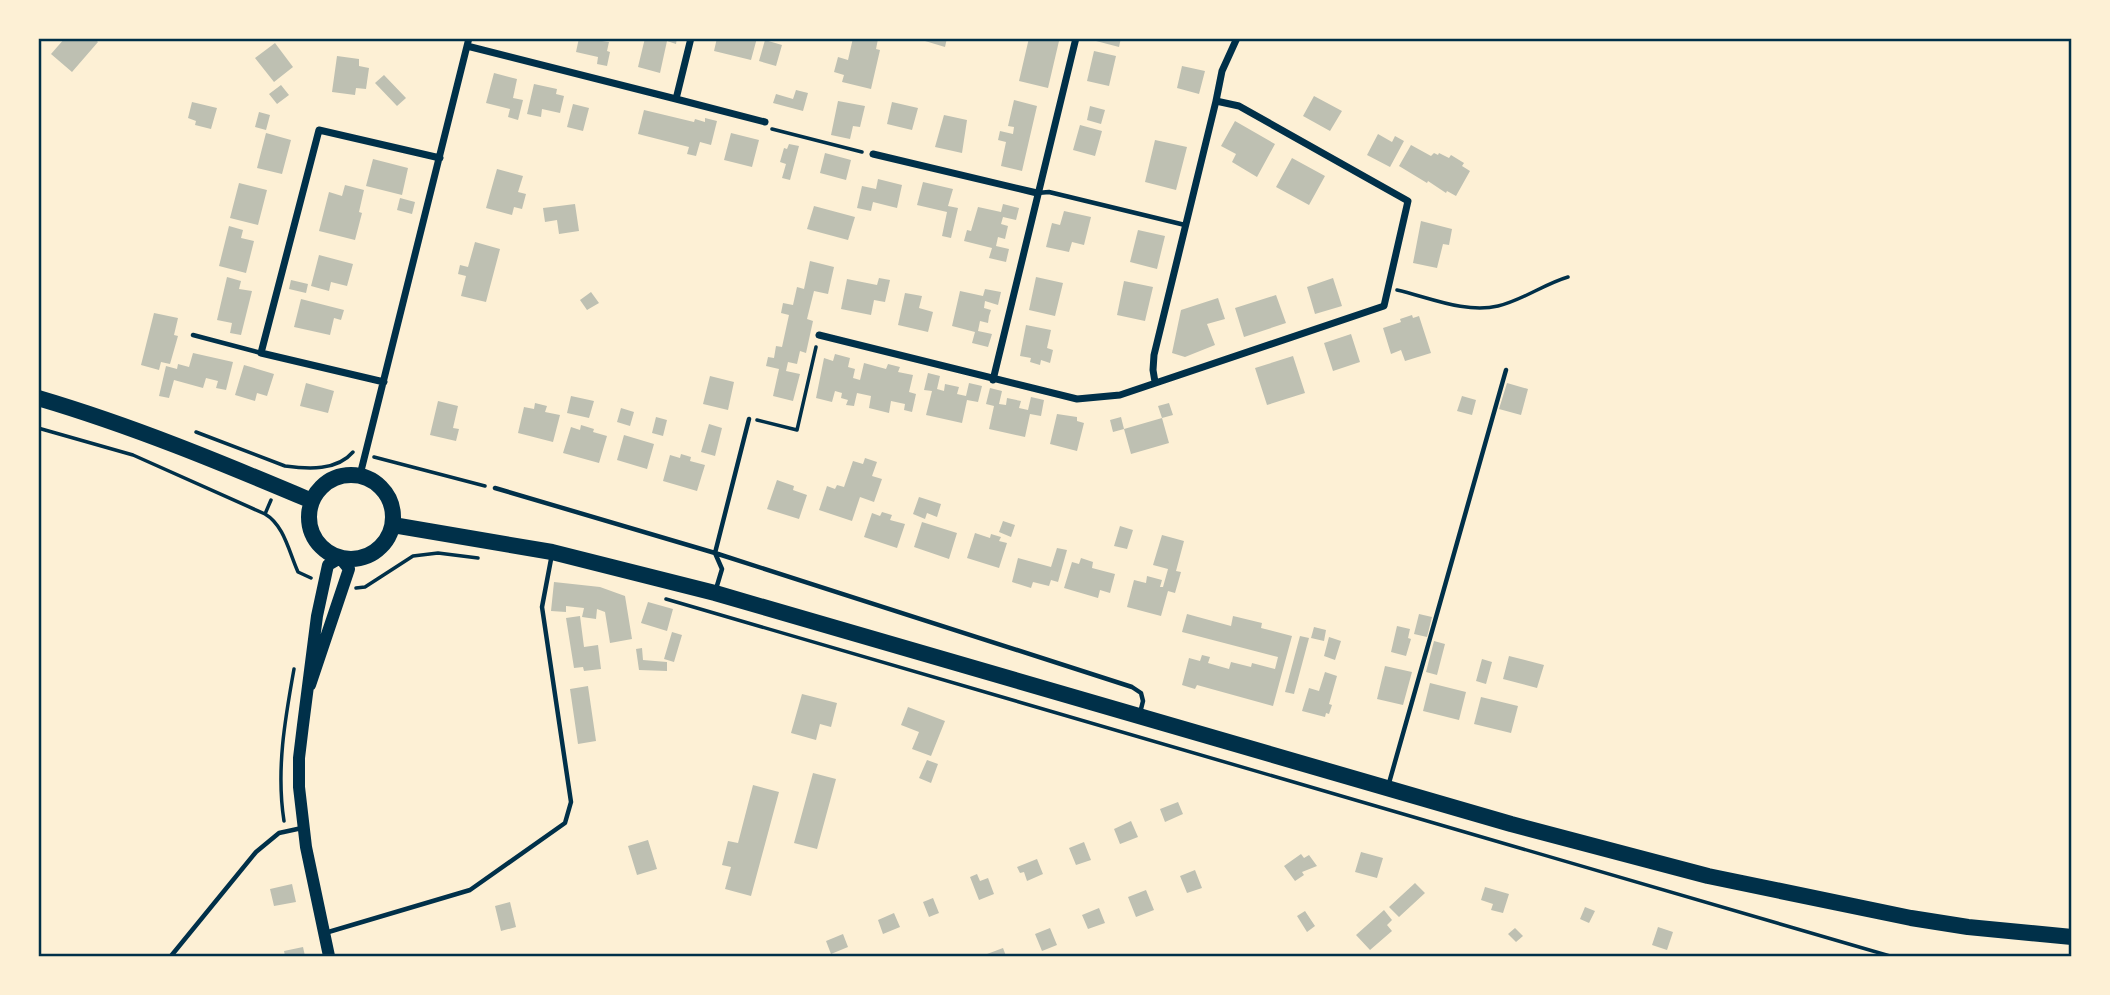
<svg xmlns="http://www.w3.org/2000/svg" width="2110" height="995" font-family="'PT Sans',sans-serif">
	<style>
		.building { fill: #bec0b2 }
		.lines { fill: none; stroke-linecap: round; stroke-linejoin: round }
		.path { stroke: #003049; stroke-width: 3.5 }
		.service { stroke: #003049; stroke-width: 4.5 }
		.minor { stroke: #003049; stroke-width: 7 }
		.tertiary { stroke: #003049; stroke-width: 12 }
		.primary { stroke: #003049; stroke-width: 16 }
		.neatline { fill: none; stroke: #003049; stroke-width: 2.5 }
	</style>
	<rect width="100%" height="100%" fill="#fdf0d5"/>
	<path class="building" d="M65,38H94L98,42L72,72L51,54Z
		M579,38H603L602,41L609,42L607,51L610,52L607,66L597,64L598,57L576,52Z
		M645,38H677L676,44L667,41L660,73L638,67Z
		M717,38H757L751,60L714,51Z
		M853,38L878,39L876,49L880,50L871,89L842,82L844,75L834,72L838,57L848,60Z
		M915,38H947L945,47Z
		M1029,38H1054L1059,41L1048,88L1019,81Z
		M1097,38H1121L1119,47L1096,41Z
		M765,40L782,45L776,66L759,61Z
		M275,43L293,67L274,82L255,58Z
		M1094,51L1116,56L1109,86L1087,81Z
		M337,56L359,59V66L369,68L366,89L356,88L355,95L332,92Z
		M1182,66L1205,71L1199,94L1177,88Z
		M494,73L517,79L513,98L523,100L518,120L508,117L510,109L486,103Z
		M384,75L406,98L397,106L375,83Z
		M534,84L557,89L556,94L564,96L560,113L542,109L541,117L527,114Z
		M281,85L289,95L277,104L269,94Z
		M796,90L808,93L803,111L773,103L776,94L793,99Z
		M1314,96L1342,111L1330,131L1303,116Z
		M1014,100L1037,106L1022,171L1001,166L1006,142L998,140L1000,131L1013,134L1014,127L1008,126Z
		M838,101L865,106L860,127L853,126L850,139L831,135Z
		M192,102L217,108L211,129L195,125L196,121L188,118Z
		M892,102L918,108L912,130L887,124Z
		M573,104L589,108L583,131L567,127Z
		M1090,106L1105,110L1101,124L1087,120Z
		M644,110L694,122L695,119L705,122V118L717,121L711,145L700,142L696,156L687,154L689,147L638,134Z
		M259,112L270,115L266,130L255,127Z
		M944,115L967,120L962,153L935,147Z
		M1235,121L1275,144L1257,177L1232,162L1236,154L1221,146Z
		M1080,125L1102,131L1095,156L1073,150Z
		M266,133L291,140L282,174L257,168Z
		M731,133L759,140L752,167L724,160Z
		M1378,134L1392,142L1395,136L1404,141L1390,167L1367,155Z
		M1155,140L1187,147L1176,190L1145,182Z
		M789,144L799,146L790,180L782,178L786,164L780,162L784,148L787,149Z
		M1411,145L1431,156L1434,153L1438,155L1439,153L1449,158L1451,155L1464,163L1462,166L1470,171L1456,196L1447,191L1446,193L1428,181L1427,183L1399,166Z
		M825,153L851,160L846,180L820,173Z
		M1292,158L1325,176L1309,205L1276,187Z
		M373,159L408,168L402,195L366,186Z
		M497,169L523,176L518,192L526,194L522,209L514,207L512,215L486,208Z
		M878,179L902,185L897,208L873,202L871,211L857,208L862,186L876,189Z
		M923,182L953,189L948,206L958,208L951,238L942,236L947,212L917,205Z
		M239,183L267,190L258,225L230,218Z
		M345,185L364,190L359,212L362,213L355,240L319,231L329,192L342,196Z
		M400,198L415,202L412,214L397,210Z
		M575,204L579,231L559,234L557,220L545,222L543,208Z
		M1003,204L1019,208L1016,220L1003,217L1001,224L1008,226L1005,239L998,237L996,246L1009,249L1006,262L989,258L992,248L964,241L967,230L971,231L978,207L1001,212Z
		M814,206L855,217L848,240L807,229Z
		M1064,211L1091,217L1084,245L1072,242L1069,252L1046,247L1052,223L1060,225Z
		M1421,221L1452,229L1449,245L1443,244L1437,268L1413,263Z
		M229,226L243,230L241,238L254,241L246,273L219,266Z
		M1138,230L1165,236L1157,269L1130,262Z
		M475,242L500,249L486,302L461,296L466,276L458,274L460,265L468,267Z
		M319,255L353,264L347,286L331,282L329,291L311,286Z
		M810,261L834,267L828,294L814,291L807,319L813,321L806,353L800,351L797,364L788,362L786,371L800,374L793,401L773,396L779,369L766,366L768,357L774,358L776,346L782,347L789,315L781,313L783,303L793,305L797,287L804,289Z
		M227,277L241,281L239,289L252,291L241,335L230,333L232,323L217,320Z
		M1036,277L1063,283L1055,316L1029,310Z
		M879,278L890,280L885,302L874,300L871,315L841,309L847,279L877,285Z
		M1333,278L1342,306L1315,314L1307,287Z
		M291,280L308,284L306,293L289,289Z
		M1124,281L1153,287L1145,321L1117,315Z
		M985,289L1001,292L998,305L985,301L984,308L991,310L989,316L988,323L980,321L978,331L992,334L988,347L972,343L975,332L952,326L960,291L983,296Z
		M591,292L599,303L587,310L580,300Z
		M905,293L922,296L919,308L933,312L928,332L898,325Z
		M1276,295L1286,323L1244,337L1235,308Z
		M1218,298L1225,319L1207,324L1215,345L1185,357L1172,353L1181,310Z
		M301,299L344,310L341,320L334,318L330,335L294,327Z
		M154,313L178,318L174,335L178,336L170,364L161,362L159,370L141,365Z
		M1412,315L1413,318L1419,316L1431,353L1405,361L1401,350L1391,354L1383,328L1401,322L1400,319Z
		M1026,325L1051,330L1047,348L1053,350L1050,363L1041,360L1040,365L1030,362L1031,358L1020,356Z
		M1351,334L1360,362L1333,371L1324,343Z
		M193,353L233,362L226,390L216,388L218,381L206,378L203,388L174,380L169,398L159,396L166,366L177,369L178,364L189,367Z
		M835,354L850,358L848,367L855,369L853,378L860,380L864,363L886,369L888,364L900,367L898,372L913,375L909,392L916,394L912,412L904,410L905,404L891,401L889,413L869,408L871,396L857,393L854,406L846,405L848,400L841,398L842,393L835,391L832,402L816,398L824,358L833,361Z
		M1293,356L1305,393L1267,405L1255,368Z
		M244,365L274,374L267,396L257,393L255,401L235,395Z
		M928,373L940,376L937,389L944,391L945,384L959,387L957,394L966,396L969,383L982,386L978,402L967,400L962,423L926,415L932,391L924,390Z
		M710,376L734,382L728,410L703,404Z
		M306,383L334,391L328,413L300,406Z
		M1507,383L1528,389L1521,415L1499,409Z
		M990,388L1002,391L999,404L1006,405L1007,398L1021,401L1019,408L1028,410L1031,397L1044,400L1041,416L1030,414L1025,437L989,429L994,406L986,404Z
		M571,396L594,401L589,418L567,413Z
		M1462,396L1476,400L1472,415L1457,411Z
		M438,401L458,406L453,428L459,429L456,441L430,435Z
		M535,403L547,406L545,412L560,415L553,442L518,433L524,407L534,409Z
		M1169,403L1173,415L1162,418L1169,443L1131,454L1124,429L1162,418L1158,406Z
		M621,408L634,412L630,426L617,422Z
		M1057,414L1077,417V421L1084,423L1077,451L1050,444Z
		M656,417L667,420L663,436L652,433Z
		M1121,417L1124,429L1113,432L1110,420Z
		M709,424L722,428L715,456L701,452Z
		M581,425L594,429L593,432L607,436L599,463L563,453L571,427L580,430Z
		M624,435L654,444L647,469L617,460Z
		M681,454L691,457L690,461L705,465L697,491L663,481L670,455L680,458Z
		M865,458L877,462L872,476L882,479L874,502L860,497L852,521L819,510L827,486L835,489L837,485L844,487L853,461L863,464Z
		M777,480L794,486L793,490L807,495L799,519L767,509Z
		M919,497L941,504L937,517L927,513L925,519L913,514Z
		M882,512L892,515L890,520L905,524L897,548L864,537L872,513L880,516Z
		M1003,521L1015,525L1011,537L999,532Z
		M922,522L957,533L949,559L914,547Z
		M1120,526L1133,530L1127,549L1114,546Z
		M975,533L990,538L991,534L1001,537L999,541L1007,543L999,568L967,558Z
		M1162,535L1184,541L1176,571L1181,572L1175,593L1168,591L1161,616L1127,607L1134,580L1146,583L1147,576L1162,580L1160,587H1163L1168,569L1153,565Z
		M1057,548L1067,550L1058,582L1051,580L1049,586L1033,582L1031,588L1012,582L1018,558L1051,567Z
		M1081,558L1093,562L1092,568L1115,574L1110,593L1100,590L1098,598L1064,588L1072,562L1079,564Z
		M554,582L600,587L625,596L632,639L610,643L605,612L597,609L596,619L582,617L584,608L566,606V612L551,611Z
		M648,602L673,609L667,631L641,623Z
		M1187,614L1231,626L1233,616L1262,623L1261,628L1292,636L1273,706L1197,685L1195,689L1182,685L1189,658L1200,661L1202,655L1210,657L1208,663L1229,669L1231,662L1251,667L1252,663L1275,669L1278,657L1182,632Z
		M1419,614L1432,617L1427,637L1414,634Z
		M580,616L584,647L598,645L601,669L584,671L583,667L574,668L566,618Z
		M1397,626L1410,629L1408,638L1411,639L1406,656L1391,652Z
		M1314,627L1326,630L1324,641L1311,638Z
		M672,632L682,635L674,662L664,659Z
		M1300,636L1309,638L1294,694L1285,692Z
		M1329,637L1341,641L1335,660L1324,656Z
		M1434,641L1445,644L1437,675L1426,672Z
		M642,648L643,660L667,662V671L639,670L636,649Z
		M1509,656L1544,665L1537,688L1503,679Z
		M1482,659L1492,662L1486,684L1476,681Z
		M1385,666L1412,672L1403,705L1377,699Z
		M1325,672L1337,676L1329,704L1332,705L1329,714L1326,713L1325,717L1302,711L1309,688L1319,691Z
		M1430,683L1466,692L1459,720L1423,711Z
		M588,686L596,741L578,744L570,689Z
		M802,694L837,703L831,727L820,724L816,740L791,733Z
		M1481,697L1518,706L1511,733L1474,724Z
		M908,707L945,721L931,756L912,749L919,732L901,725Z
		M927,760L938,764L931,783L919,778Z
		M813,773L836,779L817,849L794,843Z
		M753,785L779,792L751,896L725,889L731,867L722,865L728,841L738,843Z
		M1178,802L1183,814L1165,822L1160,809Z
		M1131,821L1138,837L1120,844L1114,829Z
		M648,840L657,869L637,875L628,846Z
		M1084,842L1091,860L1076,865L1069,848Z
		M1361,852L1383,858L1377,878L1355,872Z
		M1301,854L1304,858L1309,855L1317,866L1302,872L1304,875L1295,881L1284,866Z
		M1037,859L1043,874L1027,881L1024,872L1020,873L1017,867Z
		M1195,870L1202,888L1187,893L1180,876Z
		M977,874L980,881L988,878L994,894L979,900L970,877Z
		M1415,883L1425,893L1399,917L1389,907Z
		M292,884L296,902L274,906L270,889Z
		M1485,887L1509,894L1503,913L1491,910L1493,904L1481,900Z
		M1146,890L1154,910L1136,917L1128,897Z
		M933,898L939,913L929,917L923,902Z
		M510,902L516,927L501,931L495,906Z
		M1585,907L1595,911L1589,923L1580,919Z
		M1099,908L1105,923L1088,929L1082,915Z
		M1384,910L1392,920L1387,925L1392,931L1370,950L1356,935Z
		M1305,911L1315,926L1307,932L1297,916Z
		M894,913L900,927L883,934L878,920Z
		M1658,927L1673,932L1667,950L1652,945Z
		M1050,928L1057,945L1042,951L1035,934Z
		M1515,928L1523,936L1516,942L1508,934Z
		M843,934L848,947L831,954L826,941Z
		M303,947L305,956H285L284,951Z
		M1003,948L1006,956H988L987,954Z"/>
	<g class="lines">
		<path class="path" d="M772,129L862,152
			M1397,290C1428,297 1466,314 1498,306C1523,300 1544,284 1568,277
			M757,420L797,430L816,347
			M38,428L133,455L265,514C284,525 289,552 298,572L311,578
			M196,432L285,466C308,469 337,471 353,452
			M374,457L485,486
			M265,514L271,500
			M356,588L365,587L413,556L438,553L478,558
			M666,599L1890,956
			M284,821C276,770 285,719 294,669"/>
		<path class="service" d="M1037,193L1049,192L1185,225
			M193,335L261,353
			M495,488L715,553L1132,687L1141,693L1143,701L1140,713
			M716,589L722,569L715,553L749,419
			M1389,783L1506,370
			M325,933L470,890L565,823L571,802L542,607L552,554
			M171,956L256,852L279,833L302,828"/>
		<path class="minor" d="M467,46L676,99L691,38
			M676,99L765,122
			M873,154L1037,193
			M819,335L1077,399L1120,395L1384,306L1408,201L1239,106L1216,101L1222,71L1237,38
			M993,380L1076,38
			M384,382L261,353L319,130L440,158
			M1155,382L1153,370L1154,355L1216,101
			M360,475L469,38"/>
		<path class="tertiary" d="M310,685L349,569L340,558L328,565L317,616L303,725L299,758V787L306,847L329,956"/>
		<path class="primary" d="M38,398C133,426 222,463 312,501
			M309 517a42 42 0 1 1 84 0a42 42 0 1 1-84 0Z
			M393,525L552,552L715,593L1511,824L1708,876L1911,918L1968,927L2072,937"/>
	</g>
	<rect width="2110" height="995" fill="none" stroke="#fdf0d5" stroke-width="80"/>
	<rect x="40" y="40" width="2030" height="915" class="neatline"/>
</svg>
